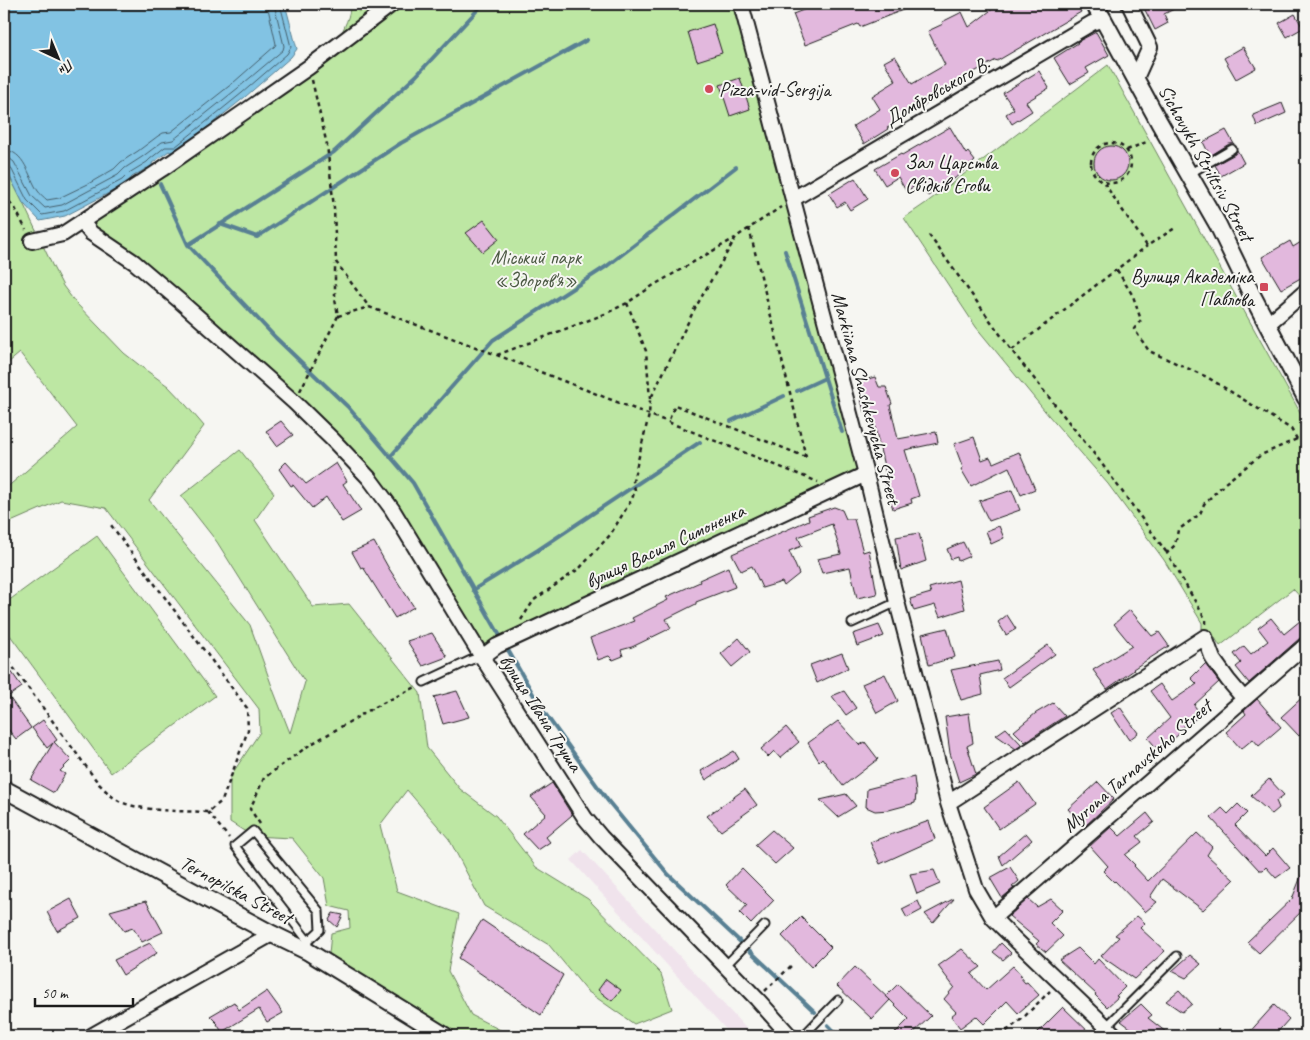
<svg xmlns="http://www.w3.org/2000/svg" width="1310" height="1040" font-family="Caveat,sans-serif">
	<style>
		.built { fill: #f0e3ec }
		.green { fill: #bde7a3; stroke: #6c8260 }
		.water { fill: #82c3e3; stroke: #598093 }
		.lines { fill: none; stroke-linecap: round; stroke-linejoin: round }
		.shore { stroke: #455f6c; stroke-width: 1 }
		.stream { stroke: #598093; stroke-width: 4 }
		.building { fill: #e2b8dd; stroke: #1c1c1c }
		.service-casing { stroke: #1c1c1c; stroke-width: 11 }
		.minor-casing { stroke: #1c1c1c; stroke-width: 18 }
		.tertiary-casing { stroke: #1c1c1c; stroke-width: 20 }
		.path { stroke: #1c1c1c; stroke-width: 2.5; stroke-dasharray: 4 4; stroke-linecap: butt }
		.service { stroke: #f6f6f2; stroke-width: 7 }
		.minor { stroke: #f6f6f2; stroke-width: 14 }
		.tertiary { stroke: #f6f6f2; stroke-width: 16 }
		.poi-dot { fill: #d1495b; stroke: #f6f6f2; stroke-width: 2 }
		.labels { text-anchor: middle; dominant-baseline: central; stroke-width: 4; stroke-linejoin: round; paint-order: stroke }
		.poi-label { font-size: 20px; fill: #1c1c1c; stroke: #f6f6f2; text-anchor: start }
		.street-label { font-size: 20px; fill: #1c1c1c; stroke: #f6f6f2 }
		.park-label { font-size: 20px; fill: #4c5944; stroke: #f6f6f2 }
	</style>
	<rect width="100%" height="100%" fill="#f6f6f2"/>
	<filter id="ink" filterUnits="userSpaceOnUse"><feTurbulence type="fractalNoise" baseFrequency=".02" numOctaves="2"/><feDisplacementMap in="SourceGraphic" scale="10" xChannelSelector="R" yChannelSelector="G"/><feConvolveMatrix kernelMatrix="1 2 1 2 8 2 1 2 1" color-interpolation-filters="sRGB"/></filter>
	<g filter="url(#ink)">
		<path class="built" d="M582,850L753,1036H732L571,860Z"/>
		<path class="green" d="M350,4H741L866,474L482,657L369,478L82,222L339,38C344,28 351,15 350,4Z
			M1108,65L1306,423V603L1293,589L1220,646L1210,630L1202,632V623L1164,560L1108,484L1049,416L976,327L904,218L926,203Z
			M4,165L23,203L53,267L63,286L75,302L124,353L143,368L168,386L186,405L204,426L149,500L250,625L274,692L290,733L305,682L217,542L181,496L240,450L274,493L255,520L313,607L349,604L420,693L427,748L460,789L496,816L536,867L588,899L661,974L672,1009L634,1024L587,991L549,945L484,906L449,839L407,790L380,825L397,891L459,914L448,971L471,1015L512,1036H457L329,954L331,933L350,928L349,911L329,906L324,878L292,838L252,836L230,822V777L260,732L259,709L106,508L61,500L4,525V490L77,427L20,353L8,363L9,376L4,382Z
			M97,536L215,696L111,773L4,627V604Z"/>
		<path class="water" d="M4,4H285L297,49L291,57L245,97L174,154L169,151L152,163L153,168L150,171L147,168L132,177L126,184L65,216L40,221L23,203L4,165Z"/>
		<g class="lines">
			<path class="shore" d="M4,150C25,151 28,176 38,191C40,194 44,197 47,200L59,198L88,184L114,169L121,162L138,151L158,136L163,133L171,132L233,83L275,46L276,44L267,4
				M4,157L9,158L14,162L32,196L45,208L62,205L118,175L125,168L142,157L162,142L173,140L238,88L283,50L284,46L274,4
				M4,164H7L10,166L27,200L42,215L64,211L122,180L129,173L147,162L150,159L165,147H175L242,93L287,54L291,47L280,4"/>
			<path class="stream" d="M160,184L188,245L276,338L348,407L413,483L541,708L608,801L668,874L815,1012
				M220,224L257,237L401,143L587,40
				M188,245L334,152L416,76L483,4
				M785,251L842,432
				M797,391L825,378
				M731,421L784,396
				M390,457L493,340L607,266L736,167
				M473,590L538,550L700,442
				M828,1025L839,1036"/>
		</g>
		<path class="building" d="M819,4H918L860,27L858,24L805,45L793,14Z
			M999,4H1076L1081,12L997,61L996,60L956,82L958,85L887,128L888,129L864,144L853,126L880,109L872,96L896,81L884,62L895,56L912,84L945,65L928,31L943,24L942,22L962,12L969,27Z
			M1142,4H1184L1164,14L1168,23L1155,30Z
			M1295,14L1303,28L1287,37L1279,23Z
			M713,24L722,53L697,61L688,32Z
			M1096,32L1109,55L1086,68L1089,73L1070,84L1054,58L1078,43L1077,42Z
			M1243,47L1256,68L1236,79L1224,58Z
			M1039,71L1049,88L1026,102L1032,111L1012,124L1006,114L1014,109L1003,93Z
			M740,78L750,109L730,116L720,85Z
			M1282,103L1286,113L1257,126L1253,115Z
			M950,127L966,154L968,152L975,161L954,179L953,178L928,196L919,184L906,191L898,177L885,185L875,169L901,154L902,155Z
			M1226,130L1234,144H1229L1210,156L1203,142Z
			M1094 163a17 17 0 1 1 34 0a17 17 0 1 1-34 0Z
			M1237,150L1244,163L1221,176L1215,165L1235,154Z
			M855,178L868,199L850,210L845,202L837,207L829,194Z
			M484,220L499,239L483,252L466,233Z
			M1306,239V275L1281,289L1262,257L1290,241L1293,247Z
			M875,377L879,387H886L892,404L890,405L898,439L936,432L938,443L905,450L919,496L911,499L912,503L893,509L883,476L886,475L871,410L864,412L857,382Z
			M281,421L293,435L277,446L266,431Z
			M974,437L982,460L990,457L993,463L1019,452L1035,489L1021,495L1009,467L971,486L961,469L963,468L954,444Z
			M286,462L306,484L336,463L347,481L343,484L361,511L342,522L326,497L312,508L293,485L291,486L279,469Z
			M1012,490L1020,510L989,521L979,501Z
			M834,507L842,510L846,519H854L863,552L869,550L877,594L857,598L850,567L822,573L817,559L841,554L832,524L798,537L802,546L789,551L799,574L784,586L782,582L762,588L752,566L741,571L732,554L809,520L808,516Z
			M999,526L1004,538L991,544L986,531Z
			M919,533L926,561L901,570L896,537Z
			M374,542L388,567L414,607L395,618L363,567L361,568L352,552Z
			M963,542L970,556L958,561L957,557L951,559L947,549Z
			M728,567L735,587L696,602V604L666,619L671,628L632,647L621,650L623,656L613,660L609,656L598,660L590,638L634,621L632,618L668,600L666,597L700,582L699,580Z
			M958,580L965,609L940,617L935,605L914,611L910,599L931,593L929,588Z
			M1130,610L1152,636L1159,632L1169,646L1133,669L1134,670L1107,689L1093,670L1132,646L1114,624Z
			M1007,615L1016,629L1006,635L998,622Z
			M1306,616V636L1300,638L1249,683L1236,667L1241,663L1234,654L1244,646L1251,654L1268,641L1258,628L1271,618L1284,634Z
			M879,625L884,636L857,646L853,634Z
			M947,628L955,657L929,665L922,634Z
			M432,633L447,657L423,666L407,641Z
			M739,638L750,652L732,667L721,654Z
			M1048,645L1055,654L1009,687L1002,678Z
			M842,653L848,668L817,683L810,665Z
			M4,661L22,687L9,696L4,690Z
			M998,661L1000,670L980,675L983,694L961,700L951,670Z
			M1205,664L1219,682L1194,705L1201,715L1180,729L1182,731L1160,752L1148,738L1170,718L1150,691L1160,684L1172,701L1197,684L1191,678Z
			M885,674L898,701L877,713L862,684Z
			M4,690L31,728L16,739L7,728L4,730Z
			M457,691L469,717L443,724L434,697Z
			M844,691L856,708L846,715L832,696Z
			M1306,694V729L1299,736L1281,717Z
			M1257,699L1281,727L1259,746L1253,739L1241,749L1226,732L1246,714L1244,711Z
			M1053,703L1065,716L1025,742L1014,731L1036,713Z
			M1120,707L1138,733L1129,740L1111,713Z
			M969,713L973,743L967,746L976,774L959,782L950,753L945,717Z
			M43,720L57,740L54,742L71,760L60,771L65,774L54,793L31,780L53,743L47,748L32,728Z
			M838,721L860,745L865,742L878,759L843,786L822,758L819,761L808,743Z
			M786,727L799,742L780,758L774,751L768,757L761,749Z
			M1006,728L1022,745L1016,749L996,735Z
			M734,751L739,759L706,780L701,771Z
			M914,777L916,793L915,803L889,810L875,811L866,807L867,789Z
			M1269,779L1284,795L1276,801L1279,808L1272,814L1251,796Z
			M1019,782L1035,804L999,829L984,807Z
			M1098,782L1114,799L1084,827L1068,809Z
			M552,783L572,815L546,837L550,842L538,850L523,834L546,814L531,797Z
			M745,789L757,805L721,831L707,816Z
			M846,794L856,806L838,817L820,800Z
			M1238,804L1247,813L1235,825L1265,856L1273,848L1290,868L1276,878L1266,867L1263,870H1259L1211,818L1222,808L1228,814Z
			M1147,813L1154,822L1137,836L1142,842L1125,855L1135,865L1134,866L1148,881L1197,833L1212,847L1207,855L1234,880L1203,910L1162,879L1150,897L1157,902L1145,912L1115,881L1114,882L1103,871L1108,866L1090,846L1111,827L1120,836Z
			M929,821L935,839L880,864L870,842Z
			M772,830L793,848L775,864L755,845Z
			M1026,833L1032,840L1003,865L999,856Z
			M1306,864V907L1259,953L1247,942L1292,899Z
			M1010,867L1019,881L1012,887L1014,888L1002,898L990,878Z
			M742,868L774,900L751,924L740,913L747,905L726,885Z
			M934,870L940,884L917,894L910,874Z
			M71,899L81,918L57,931L47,912Z
			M953,899H954L933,923L925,914Z
			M1028,899L1037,907L1051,899L1063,910L1050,923L1063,936L1046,952L1036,944L1039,941L1009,916Z
			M146,901L163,932L142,942L133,928L124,931L110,911Z
			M918,901L922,910L907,918L902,909Z
			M333,913L343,915L337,927L329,920Z
			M1137,916L1145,923L1140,928L1165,951L1134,979L1101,956L1119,937L1115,935Z
			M801,917L831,947L811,967L782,936Z
			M482,920L563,975L541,1015L458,958Z
			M150,943L157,953L123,975L114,960Z
			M1001,943L1011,953L1003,960L993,952Z
			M1078,948L1094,964L1098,959L1125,987L1116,996L1118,997L1107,1007L1095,995L1096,994L1059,960Z
			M962,949L981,967L971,974L986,990L1013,966L1022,976L1020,977L1025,983L1027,982L1039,995L1018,1013L1007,1001L984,1024L976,1016L960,1028L951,1016L956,1012L944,999L954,987L938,966Z
			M1190,955L1201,964L1186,978L1172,971Z
			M855,967L890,1000L872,1019L837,986Z
			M606,979L621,990L612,1001L598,990Z
			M898,984L931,1016L910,1036H892L909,1019L886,996Z
			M1179,990L1192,1004L1182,1012L1166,1001Z
			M267,991L283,1013L267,1022L259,1009L222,1032L217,1024H218L210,1016L234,1002L239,1010Z
			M1141,1004L1152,1015L1148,1018L1171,1036H1141L1121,1021Z
			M1274,1005L1289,1019L1274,1036H1246Z
			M1063,1007L1093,1036H1034Z"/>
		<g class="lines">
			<defs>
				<path id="service" d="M1189,174L1232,149
					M852,623L897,602
					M424,682L471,660L482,657
					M307,951L308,941L235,846L253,831L319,911L320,930L308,941
					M725,966L765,925
					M1106,1027L1177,956
					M803,1036L838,1000"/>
				<path id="minor" d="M741,4L866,474L897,602L907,640L948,803L976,889L993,918L1002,927L1116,1036
					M1129,4L1150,47L1136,78
					M793,199L1092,23L1103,19
					M82,222L91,233L134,262L181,302L266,377L294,402L333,440L369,478L392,509L482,657L585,818L601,837L757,999L790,1036
					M32,241L63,234L162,169L309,67L392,4
					M1268,324L1306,291
					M482,657L497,646L510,640L866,474
					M948,803L1205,637L1213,659L1228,680L1244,699
					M993,918L1306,645
					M91,1036L272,934"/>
				<path id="tertiary" d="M1094,4L1103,19L1159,122L1218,225L1252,295L1306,398
					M4,789L272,934L307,951L445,1036"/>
			</defs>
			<use href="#service" class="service-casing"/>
			<use href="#minor" class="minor-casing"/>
			<use href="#tertiary" class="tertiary-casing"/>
			<path class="path" d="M357,4L359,12
				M312,80L327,145L334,208L336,262L369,307L497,355L668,422
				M1091 163a20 20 0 1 1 40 0a20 20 0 1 1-40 0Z
				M1127,150L1149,141
				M1104,183L1147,246L1175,228
				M4,196L15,208L26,230
				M749,228L806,457
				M929,235L1012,351L1099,460L1167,553
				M1117,270L1133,296L1141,320L1134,329L1149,351L1207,377L1291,429L1297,439L1306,435
				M627,303L646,351L650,399
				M338,316L369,307
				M1012,350L1147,246
				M497,355L605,314L627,303L654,285L735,238
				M300,391L338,316L335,299V264
				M806,457L675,405L668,422L818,482
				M521,620L534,600L580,568L610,535L632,499L635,490L633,481L649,415L650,400L694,310L736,237L781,207
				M1206,624V620L1167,553L1175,545L1178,530L1200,514L1204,504L1225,483L1261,455L1297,439
				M4,655L99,784C104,789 109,794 114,798C133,812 184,811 208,812L222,801L248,730L247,708L111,525
				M208,812L229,838
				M260,824L250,809L264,778L308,746L373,708L416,687
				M765,991L793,964
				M1000,1036L1022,1019L1050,991"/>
			<use href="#service" class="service"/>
			<use href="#minor" class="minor"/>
			<use href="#tertiary" class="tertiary"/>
		</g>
	</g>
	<g class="poi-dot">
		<circle cx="709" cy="89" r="5"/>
		<circle cx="895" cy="173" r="5"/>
		<rect x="1259" y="282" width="10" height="10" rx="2.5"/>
	</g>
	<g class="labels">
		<g class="poi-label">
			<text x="719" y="89">Pizza-vid-Sergija</text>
			<text x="905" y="162">Зал Царства<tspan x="905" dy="23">Свідків Єгови</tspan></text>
			<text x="1254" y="276" text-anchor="end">Вулиця Академіка<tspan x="1254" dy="23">Павлова</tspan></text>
		</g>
		<g class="street-label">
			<text transform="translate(937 91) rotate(-30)">Домбровського В.</text>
			<text transform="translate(1206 163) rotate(61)">Sichovykh Striltsiv Street</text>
			<text transform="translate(866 398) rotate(75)">Markiiana Shashkevycha Street</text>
			<text transform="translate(665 546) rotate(-25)">вулиця Василя Симоненка</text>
			<text transform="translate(541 713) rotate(57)">вулиця Івана Труша</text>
			<text transform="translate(1137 766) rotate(-41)">Myrona Tarnavskoho Street</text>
			<text transform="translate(236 890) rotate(28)">Ternopilska Street</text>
		</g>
		<g class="park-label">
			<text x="536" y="257">Міський парк<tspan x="536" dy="23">«Здоров'я»</tspan></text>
		</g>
	</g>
	<rect width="1310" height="1040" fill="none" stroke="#f6f6f2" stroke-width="20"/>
	<rect x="10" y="10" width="1290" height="1020" fill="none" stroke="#1c1c1c" stroke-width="2" filter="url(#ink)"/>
	<g transform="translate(58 58) rotate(136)" stroke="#f6f6f2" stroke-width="4" paint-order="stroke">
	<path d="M0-4L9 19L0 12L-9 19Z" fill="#1c1c1c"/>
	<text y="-8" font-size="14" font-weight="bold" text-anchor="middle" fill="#1c1c1c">Пн</text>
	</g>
	<path d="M35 998v8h98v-8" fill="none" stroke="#1c1c1c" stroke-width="2.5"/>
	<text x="42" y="998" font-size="15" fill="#1c1c1c" stroke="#f6f6f2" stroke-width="4" paint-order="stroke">50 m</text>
</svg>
